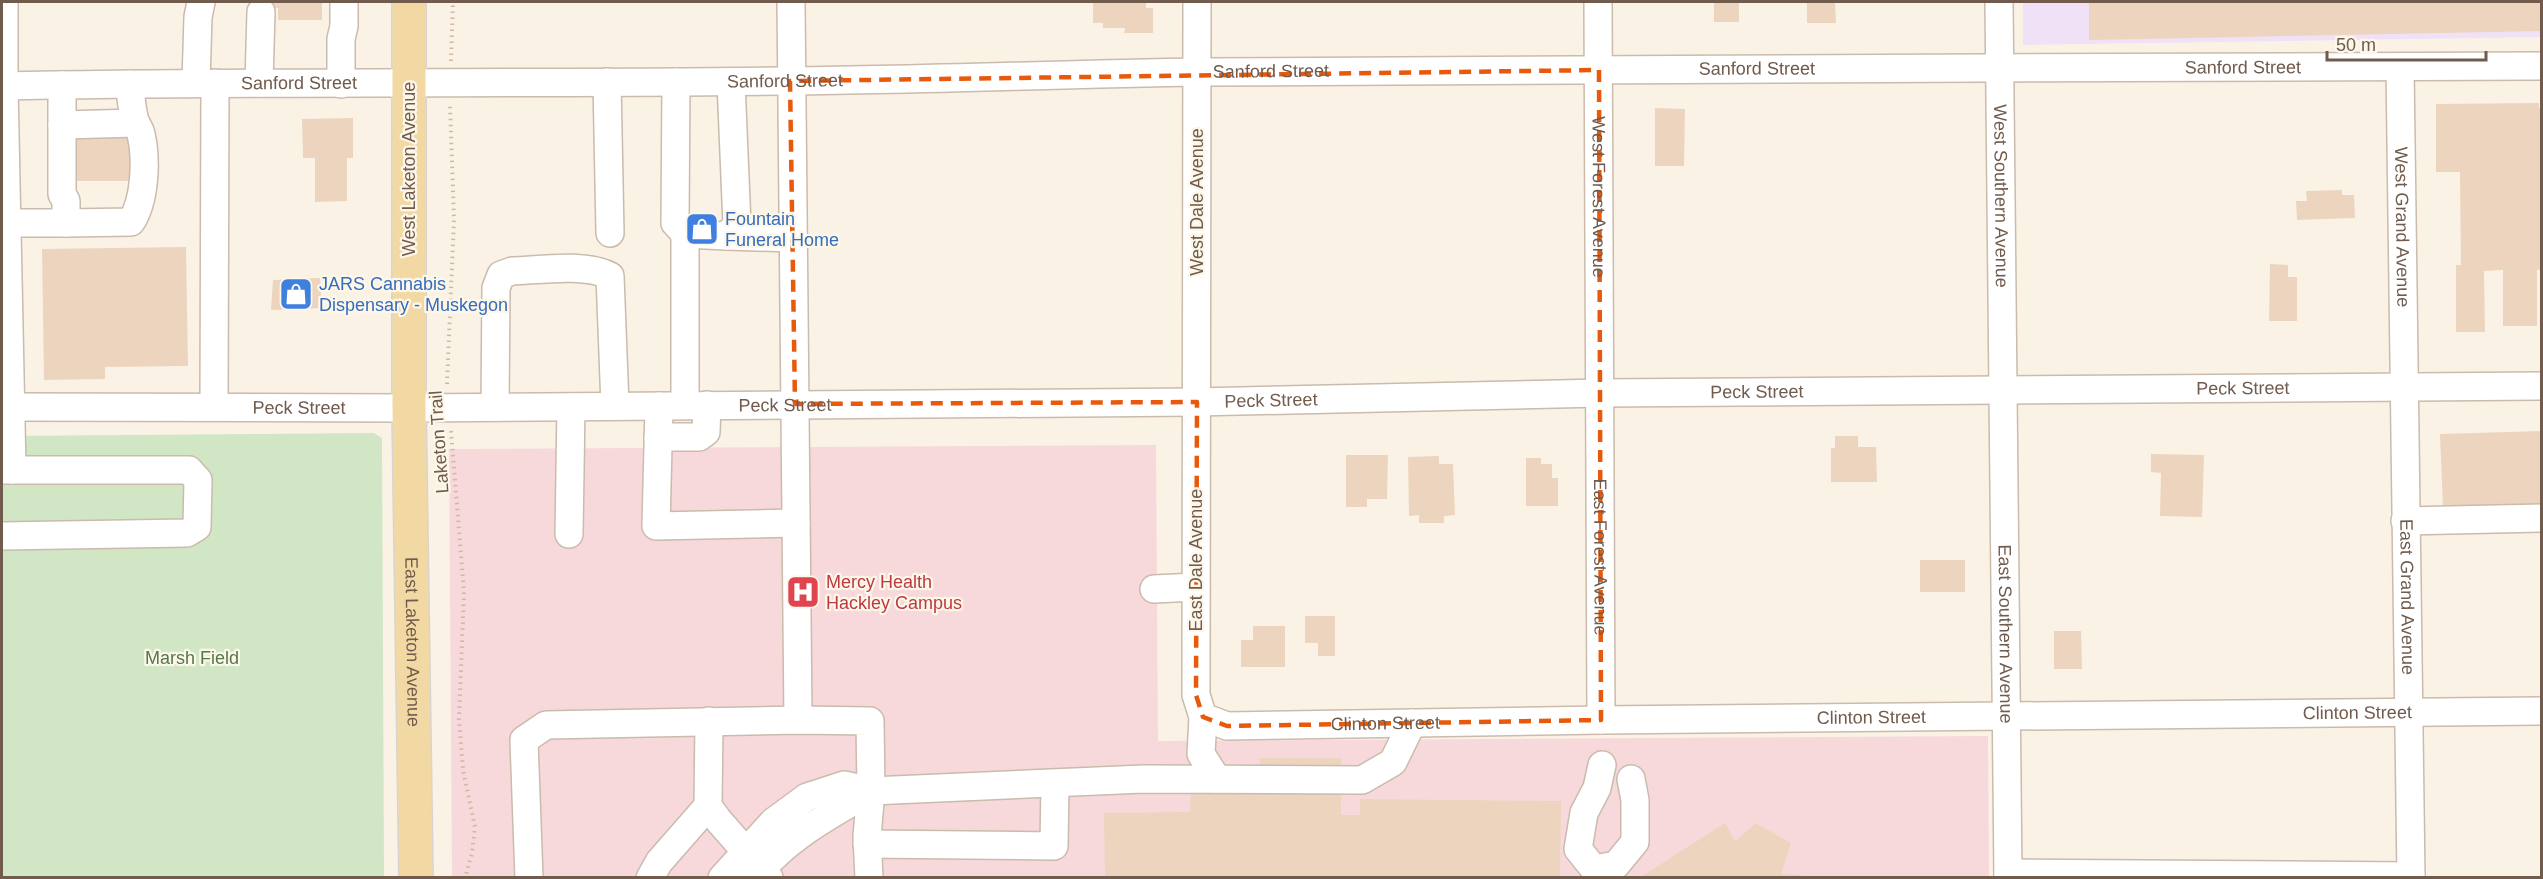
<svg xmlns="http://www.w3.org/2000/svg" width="2543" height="879" font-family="Helvetica,sans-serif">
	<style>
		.education { fill: #f0e1f6 }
		.medical { fill: #f7d9db }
		.green { fill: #d0e6c5 }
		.building { fill: #ecd4bf }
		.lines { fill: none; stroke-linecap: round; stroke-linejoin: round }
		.minor-casing { stroke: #cabbac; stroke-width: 30 }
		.major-casing { stroke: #dad4d1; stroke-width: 36 }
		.path { stroke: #d1b7a2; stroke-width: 4; stroke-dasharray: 1.5 4.5; stroke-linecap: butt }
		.minor { stroke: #fff; stroke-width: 27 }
		.major { stroke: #f2d9a3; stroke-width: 33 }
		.marked { fill: none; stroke: #e8590c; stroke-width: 4.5; stroke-dasharray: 12 8; stroke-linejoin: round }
		.labels { text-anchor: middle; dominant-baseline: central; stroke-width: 4.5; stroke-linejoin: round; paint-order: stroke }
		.street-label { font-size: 18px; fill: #705b4d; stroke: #fdf7ea }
		.shop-label { font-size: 18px; fill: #366cbe; stroke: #fdf7ea; text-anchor: start }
		.health-label { font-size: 18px; fill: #be3a42; stroke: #fdf7ea; text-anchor: start }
		.park-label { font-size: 18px; fill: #547a49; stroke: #fdf7ea }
	</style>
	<rect width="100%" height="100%" fill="#faf3e5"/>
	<path class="education" d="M2023,2H2541V37L2023,45Z"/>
	<path class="medical" d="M1156,445L1158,741L1988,736L1989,877H452L449,449Z"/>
	<path class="green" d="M374,433L382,438L384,877H2V436Z"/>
	<path class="building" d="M251,2H322V20H278V8H251Z
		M1093,2H1146V8H1153V33H1124L1125,28H1103V23H1093Z
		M1714,2H1739V22H1714Z
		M1807,2H1835L1836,23H1807Z
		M2089,2H2542V31L2089,40Z
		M2539,103V108H2542V270H2537V326H2503V270L2484,271L2485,332H2456V265H2461L2460,172H2436V104Z
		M1655,108L1685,109L1684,166H1655Z
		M353,118V158H347V201L315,202V158H303L302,119Z
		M131,137L132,181H72L71,138Z
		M2342,190V195H2354L2355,218L2297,220L2296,201H2307L2306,191Z
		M186,247L188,366L105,367V379L44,380L42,249Z
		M2270,264L2288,265V277H2297V321H2269Z
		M320,278L322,308L271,310L273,280Z
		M2542,431V506L2443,508L2440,434Z
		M1835,436H1858V447H1876L1877,482H1831V448H1835Z
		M2151,454L2204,455L2202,517L2160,516L2161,473L2151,472Z
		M1346,455H1388L1387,499H1367V507H1346Z
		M1439,456V464H1453L1455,515L1444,516V523H1419V515L1409,516L1408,457Z
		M1526,458H1541V464H1552V478H1558V506H1526Z
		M1920,560H1965V592H1920Z
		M1305,616H1335V656H1318V643H1305Z
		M1253,626H1285V667H1241V640H1253Z
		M2054,631H2081L2082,669H2054Z
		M1260,758H1341V815H1360V799L1561,801L1560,878H1105L1104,813L1190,812L1191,791L1261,790Z
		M1725,823L1735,841L1756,823L1791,843L1781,874L1801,875V878H1639Z"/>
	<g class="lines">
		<defs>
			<g id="minor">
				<path d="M4,2V86L12,470"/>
				<path d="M791,2L798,720"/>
				<path d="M1197,2L1196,695L1203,717L1201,754L1217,779"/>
				<path id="s1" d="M1598,2L1601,720"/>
				<path id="s2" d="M1999,2L2008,878"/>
				<path id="s3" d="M2400,67L2411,878"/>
				<path d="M196,82L198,17L201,2"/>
				<path d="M607,82L610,233"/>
				<path d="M676,82L675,223L685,234L726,236L737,225L731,82"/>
				<path d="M259,83L261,12"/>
				<path d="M341,84V39L344,26V2"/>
				<path d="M62,85V194L66,201V223L131,222C145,201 147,160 141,134C140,129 137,126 135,122C132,110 131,96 129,84"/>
				<path id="s4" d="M2,86C261,81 521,84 780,81C920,80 1061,74 1201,72C1648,67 2095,69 2542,66"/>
				<path d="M62,125L136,123"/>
				<path d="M6,223H66"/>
				<path d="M685,234V405"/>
				<path d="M726,236L792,238"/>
				<path d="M659,406L656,526L796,523"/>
				<path id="s5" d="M2,407L409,408L1197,402L1601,393L2542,386"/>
				<path d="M214,407L215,83"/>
				<path d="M495,407L496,288L501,275L512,271C540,270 586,263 610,276L615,406"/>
				<path d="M658,437H699L706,432L707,405"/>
				<path d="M2,470H189L198,480L197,527L187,533L2,536"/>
				<path d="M2405,521L2542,518"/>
				<path d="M569,534L571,407"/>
				<path d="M1154,589L1196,587"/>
				<path id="s6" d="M1203,717L1227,726L1601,720L2542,711"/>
				<path d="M709,721L708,806L719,821L769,878"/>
				<path d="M1602,765L1597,788L1584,813L1578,849L1594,869L1616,865L1635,842V800L1631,779"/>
				<path d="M867,844L1054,846L1055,784"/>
				<path d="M2008,873L2411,876"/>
				<path d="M529,878L524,740L546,725L798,720L870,721L871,791L867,836L869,878"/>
				<path d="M650,878L659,862L708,806"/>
				<path d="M722,878L773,822L807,797L844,785L871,791L1143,779L1362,780L1393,762L1412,723"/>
				<path d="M755,878C784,839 830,815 871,791"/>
			</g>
			<g id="major">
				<path id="s7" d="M409,2V408L416,878"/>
			</g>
		</defs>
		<use href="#minor" class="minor-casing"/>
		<use href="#major" class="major-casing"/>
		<path class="path" d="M451,61L453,2
			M447,384L454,220L450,104
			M451,431L464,592L459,719L463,770L475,827L472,853L465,878"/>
		<use href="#minor" class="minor"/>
		<use href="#major" class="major"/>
	</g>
	<path class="marked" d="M1599,70L1601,720L1227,726L1203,717L1196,695L1197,402L795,404L790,81Z"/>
	<defs>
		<symbol id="shop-square" viewBox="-11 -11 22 22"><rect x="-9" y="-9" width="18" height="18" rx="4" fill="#3f7fe0" stroke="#fdf7ea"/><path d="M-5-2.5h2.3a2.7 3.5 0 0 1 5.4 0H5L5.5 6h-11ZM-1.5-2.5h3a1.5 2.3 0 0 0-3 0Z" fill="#fff"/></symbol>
		<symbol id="hospital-square" viewBox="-11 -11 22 22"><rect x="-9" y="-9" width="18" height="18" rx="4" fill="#e0444e" stroke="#fdf7ea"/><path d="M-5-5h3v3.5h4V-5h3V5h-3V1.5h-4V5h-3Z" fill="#fff"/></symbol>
	</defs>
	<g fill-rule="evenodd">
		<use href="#shop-square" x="683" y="210" width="38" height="38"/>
		<use href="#shop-square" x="277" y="275" width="38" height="38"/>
		<use href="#hospital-square" x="784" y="573" width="38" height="38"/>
	</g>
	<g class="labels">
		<g class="street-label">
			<text stroke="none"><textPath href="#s4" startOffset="2241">Sanford Street</textPath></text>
			<text stroke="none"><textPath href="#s4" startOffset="1755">Sanford Street</textPath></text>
			<text stroke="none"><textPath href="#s4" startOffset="1269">Sanford Street</textPath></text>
			<text stroke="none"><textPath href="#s4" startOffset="783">Sanford Street</textPath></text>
			<text stroke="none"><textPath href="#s4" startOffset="297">Sanford Street</textPath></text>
			<text transform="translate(409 169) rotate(-90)">West Laketon Avenue</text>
			<text stroke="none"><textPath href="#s2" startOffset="194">West Southern Avenue</textPath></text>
			<text stroke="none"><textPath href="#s1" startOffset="195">West Forest Avenue</textPath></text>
			<text transform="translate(1197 202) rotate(-90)">West Dale Avenue</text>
			<text stroke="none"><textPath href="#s3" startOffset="160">West Grand Avenue</textPath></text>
			<text stroke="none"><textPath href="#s5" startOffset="2241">Peck Street</textPath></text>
			<text stroke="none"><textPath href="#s5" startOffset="1755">Peck Street</textPath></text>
			<text stroke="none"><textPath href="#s5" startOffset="1269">Peck Street</textPath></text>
			<text stroke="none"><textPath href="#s5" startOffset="783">Peck Street</textPath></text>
			<text stroke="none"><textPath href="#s5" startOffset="297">Peck Street</textPath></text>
			<text transform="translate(439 442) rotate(-94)">Laketon Trail</text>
			<text stroke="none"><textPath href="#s1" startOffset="555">East Forest Avenue</textPath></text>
			<text transform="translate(1196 560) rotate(-90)">East Dale Avenue</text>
			<text stroke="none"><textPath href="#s3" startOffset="530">East Grand Avenue</textPath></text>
			<text stroke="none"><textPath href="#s2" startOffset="632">East Southern Avenue</textPath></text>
			<text stroke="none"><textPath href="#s7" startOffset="640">East Laketon Avenue</textPath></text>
			<text stroke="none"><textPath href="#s6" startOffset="1156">Clinton Street</textPath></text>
			<text stroke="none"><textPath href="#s6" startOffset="670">Clinton Street</textPath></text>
			<text stroke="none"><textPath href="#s6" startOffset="184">Clinton Street</textPath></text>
		</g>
		<g class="shop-label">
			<text x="725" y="219">Fountain<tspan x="725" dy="21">Funeral Home</tspan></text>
			<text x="319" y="284">JARS Cannabis<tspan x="319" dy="21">Dispensary - Muskegon</tspan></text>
		</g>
		<g class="health-label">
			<text x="826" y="582">Mercy Health<tspan x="826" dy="21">Hackley Campus</tspan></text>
		</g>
		<g class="park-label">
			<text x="192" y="658">Marsh Field</text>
		</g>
	</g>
	<rect width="2543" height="879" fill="none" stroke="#705b4d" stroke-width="6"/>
	<path d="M2327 51v9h159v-9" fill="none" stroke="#705b4d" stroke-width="3"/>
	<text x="2336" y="51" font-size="18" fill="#705b4d" stroke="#fdf7ea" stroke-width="4.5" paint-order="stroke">50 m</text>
</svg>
